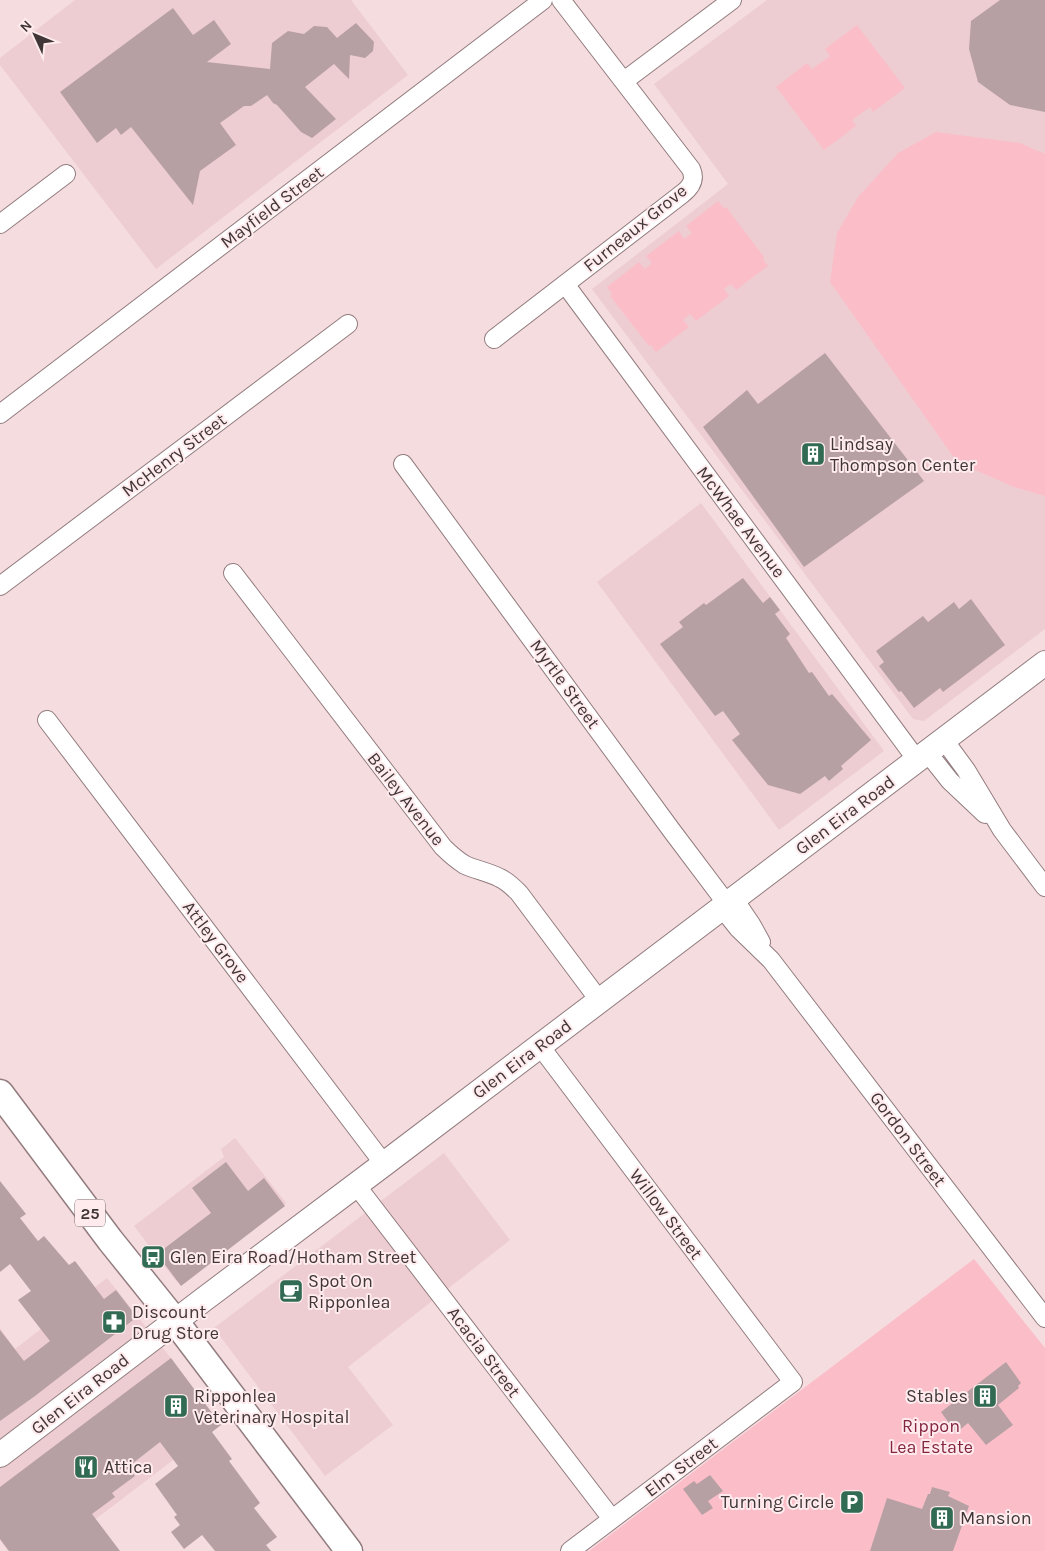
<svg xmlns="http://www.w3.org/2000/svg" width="1045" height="1551" font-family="Karla,sans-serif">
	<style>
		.built { fill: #edcdd1 }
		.green { fill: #fbbec8 }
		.building { fill: #b7a0a3 }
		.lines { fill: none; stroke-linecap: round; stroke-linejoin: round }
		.minor-casing { stroke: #927c7f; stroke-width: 20 }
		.secondary-casing { stroke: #927c7f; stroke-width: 26 }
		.primary-casing { stroke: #927c7f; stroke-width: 29 }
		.minor { stroke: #fff; stroke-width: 18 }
		.secondary { stroke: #fff; stroke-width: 24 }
		.primary { stroke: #fff; stroke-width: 26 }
		.labels { text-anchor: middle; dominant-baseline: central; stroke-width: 4; stroke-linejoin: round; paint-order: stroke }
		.shield { fill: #ffebed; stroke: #796c6e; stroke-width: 1 }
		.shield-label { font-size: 16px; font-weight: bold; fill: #403638 }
		.street-label { font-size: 18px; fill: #403638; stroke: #ffebed }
		.poi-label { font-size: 18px; fill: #403638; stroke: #ffebed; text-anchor: start }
		.park-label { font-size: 18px; fill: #852640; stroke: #ffebed }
	</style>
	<rect width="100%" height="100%" fill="#f5dcdf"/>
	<path class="built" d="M75,0H351L408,75L156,269L0,65V58Z
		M767,0H1045V629L924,721L913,719L592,289L728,184L654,84Z
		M701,503L884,751L779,830L597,582Z
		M235,1138L286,1203L185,1283L176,1281L134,1226L224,1157L221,1149Z
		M444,1153L510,1240L348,1367L393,1425L325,1476L214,1328Z
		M107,1278L170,1357L219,1425L54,1551H8L0,1540V1328L15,1349Z"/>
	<path class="green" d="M857,25L905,88L873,112L870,107L852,120L856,126L824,150L776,87L807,63L812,69L830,56L825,49Z
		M936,132L1020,143L1045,154V496L1014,487L957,462L830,282L837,233L858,197L898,153Z
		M718,201L724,208L726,207L764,257L763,259L768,266L736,290L731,284L724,289L729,296L696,321L690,314L683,320L689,327L656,352L651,345L649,346L610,296L612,294L607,287L639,262L645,269L652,263L646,256L679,231L684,239L692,233L686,226Z
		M974,1259L1045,1348V1551H589Z"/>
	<path class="building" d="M1000,0H1045V112L1010,105L978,82L969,49L971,21Z
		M173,8L193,35L214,20L231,44L207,62L270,69L272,43L288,31L304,34L314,26L327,27L337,38L356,23L374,42L373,51L365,58L350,55L349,79L334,64L305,87L336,119L312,138L301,132L277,105L273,103L267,95L251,106H244L220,123L236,145L200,171L193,205L131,127L121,135L116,128L97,143L60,92Z
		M825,353L924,481L804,567L703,427L747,390L758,404Z
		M743,578L763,603L770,597L780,610L775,614L790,634L786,638L809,673L812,672L829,696L832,694L871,740L841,766L843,769L829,781L825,776L800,794L768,785L732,740L740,734L723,711L715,716L660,644L683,627L679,622L704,603L706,605Z
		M971,599L1005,645L943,692L940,688L914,708L901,691L899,692L879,666L884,662L876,651L923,616L928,622L954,602L959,609Z
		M226,1162L248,1191L264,1178L285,1206L181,1286L157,1254L211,1213L192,1188Z
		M0,1181L26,1214L20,1218L38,1241L44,1236L69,1265L75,1261L104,1299L116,1290L137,1317L35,1396L0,1421V1330L24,1361L50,1341L18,1300L31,1291L10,1264L0,1272Z
		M171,1358L221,1425L212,1432L232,1459L229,1461L260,1503L254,1508L277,1537L266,1545L271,1551H215L202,1535L184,1549L171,1532L180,1525L174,1517L177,1515L155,1484L178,1466L160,1442L128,1467L135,1476L112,1493L115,1497L92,1514L120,1551H9L0,1539V1487Z
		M1006,1362L1021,1383L1018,1386L1019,1388L998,1405L1013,1425L986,1445L968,1423L956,1433L941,1412Z
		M710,1475L723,1491L708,1501L713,1508L702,1515L683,1489L694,1481L697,1484Z
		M932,1487L950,1492L948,1496L969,1506L953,1551H870L887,1498L922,1509L928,1494H930Z"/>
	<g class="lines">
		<defs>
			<path id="minor" d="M624,81L732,0
				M0,224L66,174
				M565,284L917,760
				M494,339L682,194C691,187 696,180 691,169L561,0
				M0,414L543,0
				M403,464L672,831L727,904
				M233,573L443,847C450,854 457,860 465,865C476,870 489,872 500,878C507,881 513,887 519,893L599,1000
				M0,586L348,324
				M47,720L384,1164
				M944,740L966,770L1002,830L1045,887
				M927,752L950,781L985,814
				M734,899L751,924L761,942
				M722,908L738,928L771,960L1045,1318
				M540,1046L793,1382L570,1551
				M356,1185L612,1519"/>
			<path id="secondary" d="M0,1455L203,1300L384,1164L1045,663"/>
			<path id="primary" d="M0,1093L110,1240L175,1321L349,1551"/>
		</defs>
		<use href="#minor" class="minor-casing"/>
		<use href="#secondary" class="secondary-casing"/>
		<use href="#primary" class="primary-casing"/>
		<use href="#minor" class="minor"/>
		<use href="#secondary" class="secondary"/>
		<use href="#primary" class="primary"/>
	</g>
	<defs>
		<symbol id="building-square" viewBox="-11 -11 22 22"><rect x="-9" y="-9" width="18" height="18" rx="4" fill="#326b53" stroke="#ffebed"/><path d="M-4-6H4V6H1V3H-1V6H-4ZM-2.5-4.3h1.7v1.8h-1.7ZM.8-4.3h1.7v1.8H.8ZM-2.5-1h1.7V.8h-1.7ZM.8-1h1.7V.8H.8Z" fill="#fff"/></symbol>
		<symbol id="bus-square" viewBox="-11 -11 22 22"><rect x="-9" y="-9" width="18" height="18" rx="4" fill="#326b53" stroke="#ffebed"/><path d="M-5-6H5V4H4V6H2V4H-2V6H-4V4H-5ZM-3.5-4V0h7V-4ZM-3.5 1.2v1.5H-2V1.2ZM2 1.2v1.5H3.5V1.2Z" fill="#fff"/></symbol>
		<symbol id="cafe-square" viewBox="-11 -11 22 22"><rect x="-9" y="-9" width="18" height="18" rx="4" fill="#326b53" stroke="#ffebed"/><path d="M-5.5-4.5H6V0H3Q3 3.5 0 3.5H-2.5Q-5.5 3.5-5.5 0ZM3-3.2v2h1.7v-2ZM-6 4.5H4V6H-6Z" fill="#fff"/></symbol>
		<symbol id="pharmacy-square" viewBox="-11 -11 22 22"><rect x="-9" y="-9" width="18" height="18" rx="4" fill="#326b53" stroke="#ffebed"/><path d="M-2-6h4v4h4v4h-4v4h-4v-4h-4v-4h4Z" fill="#fff"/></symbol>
		<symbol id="restaurant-square" viewBox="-11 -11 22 22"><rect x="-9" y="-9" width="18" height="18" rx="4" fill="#326b53" stroke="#ffebed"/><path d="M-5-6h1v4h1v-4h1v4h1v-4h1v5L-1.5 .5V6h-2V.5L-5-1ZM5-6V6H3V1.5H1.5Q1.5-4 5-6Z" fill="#fff"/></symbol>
		<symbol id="parking-square" viewBox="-11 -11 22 22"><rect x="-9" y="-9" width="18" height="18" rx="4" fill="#326b53" stroke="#ffebed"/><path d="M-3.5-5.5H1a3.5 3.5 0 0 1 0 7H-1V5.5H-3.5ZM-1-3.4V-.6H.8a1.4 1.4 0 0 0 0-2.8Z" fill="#fff"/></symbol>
	</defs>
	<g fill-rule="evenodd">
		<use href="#building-square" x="799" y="440" width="28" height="28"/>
		<use href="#bus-square" x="139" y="1243" width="28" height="28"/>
		<use href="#cafe-square" x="277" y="1277" width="28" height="28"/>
		<use href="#pharmacy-square" x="100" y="1308" width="28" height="28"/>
		<use href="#building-square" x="971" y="1382" width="28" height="28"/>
		<use href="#building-square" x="162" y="1392" width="28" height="28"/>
		<use href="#restaurant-square" x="72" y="1453" width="28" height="28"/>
		<use href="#parking-square" x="838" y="1488" width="28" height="28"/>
		<use href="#building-square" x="928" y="1504" width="28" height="28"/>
	</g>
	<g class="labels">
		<rect class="shield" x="75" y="1199.5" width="30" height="27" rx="4"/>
		<g class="shield-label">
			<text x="90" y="1213">25</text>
		</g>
		<g class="street-label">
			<text transform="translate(272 207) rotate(-37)">Mayfield Street</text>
			<text transform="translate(635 228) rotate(-39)">Furneaux Grove</text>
			<text transform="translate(174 455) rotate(-37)">McHenry Street</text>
			<text transform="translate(741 522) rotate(53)">McWhae Avenue</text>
			<text transform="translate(565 684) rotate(54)">Myrtle Street</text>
			<text transform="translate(406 799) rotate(52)">Bailey Avenue</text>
			<text transform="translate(845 815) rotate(-37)">Glen Eira Road</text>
			<text transform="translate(216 942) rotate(53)">Attley Grove</text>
			<text transform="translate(522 1059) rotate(-37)">Glen Eira Road</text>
			<text transform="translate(908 1139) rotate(53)">Gordon Street</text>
			<text transform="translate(666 1214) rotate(53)">Willow Street</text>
			<text transform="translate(484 1352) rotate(53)">Acacia Street</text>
			<text transform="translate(80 1394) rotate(-38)">Glen Eira Road</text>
			<text transform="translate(681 1467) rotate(-37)">Elm Street</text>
		</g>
		<g class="poi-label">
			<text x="830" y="444">Lindsay<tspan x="830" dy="21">Thompson Center</tspan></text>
			<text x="170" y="1257">Glen Eira Road/Hotham Street</text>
			<text x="308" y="1281">Spot On<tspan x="308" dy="21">Ripponlea</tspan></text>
			<text x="132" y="1312">Discount<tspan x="132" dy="21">Drug Store</tspan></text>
			<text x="194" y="1396">Ripponlea<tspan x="194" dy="21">Veterinary Hospital</tspan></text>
			<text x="968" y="1396" text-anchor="end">Stables</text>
			<text x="104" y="1467">Attica</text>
			<text x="834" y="1502" text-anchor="end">Turning Circle</text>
			<text x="960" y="1518">Mansion</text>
		</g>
		<g class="park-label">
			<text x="931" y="1426">Rippon<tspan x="931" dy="21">Lea Estate</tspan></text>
		</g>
	</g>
	<g transform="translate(35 35) rotate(314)" stroke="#ffebed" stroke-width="4" paint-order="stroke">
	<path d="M0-4L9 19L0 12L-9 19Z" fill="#403638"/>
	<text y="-8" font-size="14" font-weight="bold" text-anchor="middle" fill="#403638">N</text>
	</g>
</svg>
